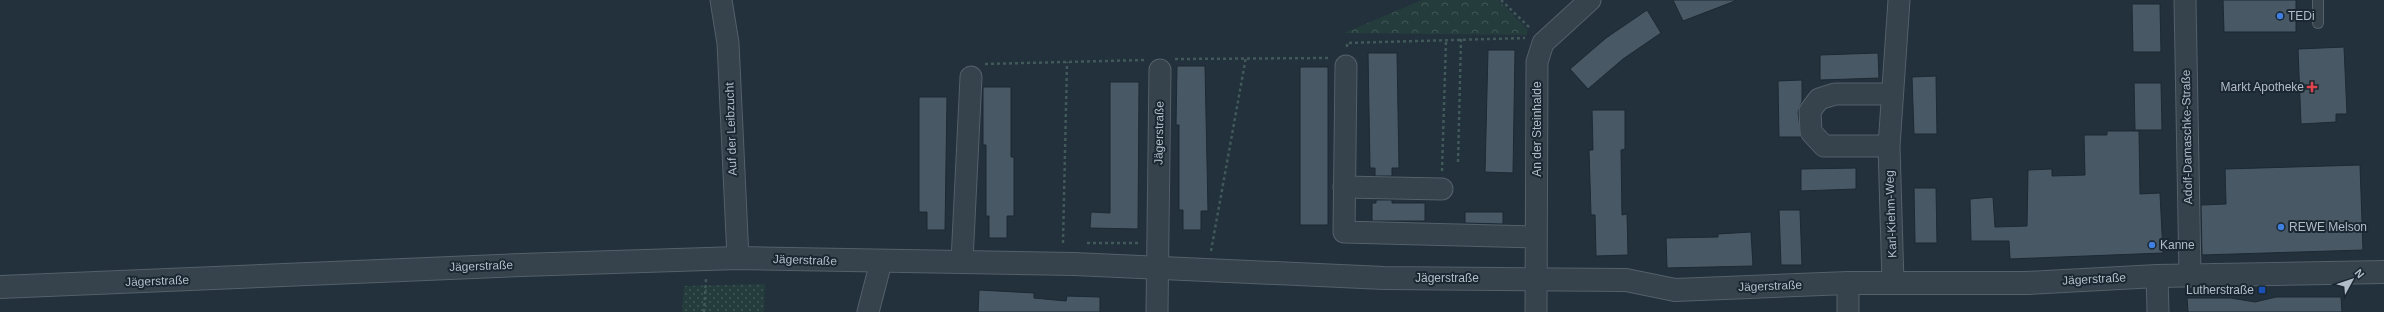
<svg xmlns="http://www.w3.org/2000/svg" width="2384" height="312" font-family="Arial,sans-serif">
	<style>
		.grass { fill: url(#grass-dots) }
		.forest { fill: url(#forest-crowns) }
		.building { fill: #485865; stroke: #1d2933 }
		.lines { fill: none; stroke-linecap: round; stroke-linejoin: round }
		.service-casing { stroke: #54606a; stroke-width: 12 }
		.minor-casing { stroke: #54606a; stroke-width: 23 }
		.tertiary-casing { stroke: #54606a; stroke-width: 24 }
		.path { stroke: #425959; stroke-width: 2.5; stroke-dasharray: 3 3; stroke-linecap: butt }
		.service { stroke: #36424c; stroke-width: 10 }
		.minor { stroke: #36424c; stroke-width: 21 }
		.tertiary { stroke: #36424c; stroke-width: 22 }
		.shop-dot { fill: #3f7fe0; stroke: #1b2731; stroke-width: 1.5 }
		.health-dot { fill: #e0444e; stroke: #1b2731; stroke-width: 1.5 }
		.transit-dot { fill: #1a4fb4; stroke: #1b2731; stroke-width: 1.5 }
		.labels { text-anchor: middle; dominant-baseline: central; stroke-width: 4; stroke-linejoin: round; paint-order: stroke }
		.poi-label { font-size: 12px; fill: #b1bdc8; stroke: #1b2731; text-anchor: start }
		.street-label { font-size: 12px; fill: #b1bdc8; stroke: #1b2731 }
	</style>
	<defs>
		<pattern id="grass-dots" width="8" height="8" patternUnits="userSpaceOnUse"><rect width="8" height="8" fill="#243d3c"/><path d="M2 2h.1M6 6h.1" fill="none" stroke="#415757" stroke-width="1.8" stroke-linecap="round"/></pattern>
		<pattern id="forest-crowns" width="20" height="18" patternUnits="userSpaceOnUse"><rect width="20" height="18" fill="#243d3c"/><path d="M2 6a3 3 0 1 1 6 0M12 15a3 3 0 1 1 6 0" fill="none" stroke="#415757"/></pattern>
	</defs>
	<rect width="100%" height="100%" fill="#22313c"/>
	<path class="grass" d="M765,284L764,312H682L684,286Z"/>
	<path class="forest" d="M1422,0H1498L1527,29V35L1344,33Z"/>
	<path class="building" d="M1673,0H1735V1L1683,21Z
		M2223,0H2296V32H2224Z
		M2132,4H2160L2161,52H2133Z
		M1647,10L1661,33L1623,59L1588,89L1570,69L1606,38Z
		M2344,47L2347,114H2336V122L2301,124L2298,49Z
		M1488,50H1515L1513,173L1485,172Z
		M1368,53H1397L1399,168H1392V176H1375V168H1370Z
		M1878,53L1879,78L1820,80V55Z
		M1177,66H1205L1208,211H1201V230H1183V210H1179V125H1176Z
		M1300,67H1328V225H1300Z
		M1936,76L1937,134H1914L1912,77Z
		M1802,80V101L1798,112L1801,137H1779L1778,81Z
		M1110,82H1139L1138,229L1090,228L1091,212L1110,213Z
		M2134,83H2161L2162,130H2135Z
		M983,87H1011V157H1014V216H1007V238H989V216H986V145H983Z
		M919,97H947L945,230H927V212H919Z
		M1592,110H1625V149L1621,150L1622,215L1627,214L1628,255L1596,256L1595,215H1591L1589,150H1593Z
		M2107,131H2139L2140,194L2160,193L2163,253L2010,259L2009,241H1971L1970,199L1993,197L1995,227L2027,226L2028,170L2052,169V176L2085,175L2084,135H2107Z
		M2360,165L2363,250L2202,255L2201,205L2226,204L2225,169Z
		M1856,168V189L1801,191V169Z
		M1914,188H1936L1937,243H1915Z
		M1376,200H1392V203H1425V221H1372V203H1376Z
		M1779,210H1800L1802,265H1781Z
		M1465,212H1503V224L1465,223Z
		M1751,232L1753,266L1667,268L1666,238L1718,237V234Z
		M979,290L1034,293V298L1066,301L1067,296L1100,297V312H978Z
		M2276,297H2341L2342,312H2188L2187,298H2231L2255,302Z"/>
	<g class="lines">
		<defs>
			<path id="service" d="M2318,23V0"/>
			<path id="minor" d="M721,0L728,43L738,258
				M2185,0L2190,275
				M1346,66L1344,232L1536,237
				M1889,146H1824L1811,132L1810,111L1819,99L1835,94H1892
				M1344,187L1442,189
				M962,261L971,77
				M2157,276L2158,312
				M1893,282L1889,146L1899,0
				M868,312L881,262
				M1157,312L1160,70
				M1536,312L1537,62L1543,43L1590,0
				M1848,312V283"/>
			<path id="tertiary" d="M0,287L521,265L738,258L1074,264L1384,278L1626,280L1675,290L1848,283H2027L2157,276L2384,272"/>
		</defs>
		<use href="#service" class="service-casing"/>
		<use href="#minor" class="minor-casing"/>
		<use href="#tertiary" class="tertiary-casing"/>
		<path class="path" d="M1501,0L1531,29
			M1347,47V43L1525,38
			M1175,59L1330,58
			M985,64L1144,60
			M1458,162L1461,39
			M1442,171L1446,40
			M1063,243L1067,62
			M1087,243H1140
			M1211,251L1246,57
			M704,312L706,279"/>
		<use href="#service" class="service"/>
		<use href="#minor" class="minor"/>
		<use href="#tertiary" class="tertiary"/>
	</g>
	<g class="shop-dot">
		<circle cx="2280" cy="16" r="4"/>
		<circle cx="2281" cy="227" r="4"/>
		<circle cx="2152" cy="245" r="4"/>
	</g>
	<path class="health-dot" d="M2310 81h4v4h4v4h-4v4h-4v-4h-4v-4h4z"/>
	<rect class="transit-dot" x="2258" y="286" width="8" height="8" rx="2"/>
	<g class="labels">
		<g class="poi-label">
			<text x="2288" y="16">TEDi</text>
			<text x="2304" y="87" text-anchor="end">Markt Apotheke</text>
			<text x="2289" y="227">REWE Melson</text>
			<text x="2160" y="245">Kanne</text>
			<text x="2254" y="290" text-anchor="end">Lutherstraße</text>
		</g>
		<g class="street-label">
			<text transform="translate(731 129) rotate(-92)">Auf der Leibzucht</text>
			<text transform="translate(1537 129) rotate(-90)">An der Steinhalde</text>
			<text transform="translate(1159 133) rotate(-89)">Jägerstraße</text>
			<text transform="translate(2187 137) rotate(-91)">Adolf-Damaschke-Straße</text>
			<text transform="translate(1891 214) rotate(-92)">Karl-Kiehm-Weg</text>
			<text transform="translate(805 260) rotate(2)">Jägerstraße</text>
			<text transform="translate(481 266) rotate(-2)">Jägerstraße</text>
			<text x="1447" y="278">Jägerstraße</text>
			<text transform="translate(2094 279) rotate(-3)">Jägerstraße</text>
			<text transform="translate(157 281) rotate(-2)">Jägerstraße</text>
			<text transform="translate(1770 286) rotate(-2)">Jägerstraße</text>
		</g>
	</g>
	<g transform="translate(2352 280) rotate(50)" stroke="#1b2731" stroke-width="3" paint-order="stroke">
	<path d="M0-3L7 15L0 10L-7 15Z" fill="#b1bdc8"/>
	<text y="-6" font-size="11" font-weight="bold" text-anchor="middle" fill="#b1bdc8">N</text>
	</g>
</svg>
